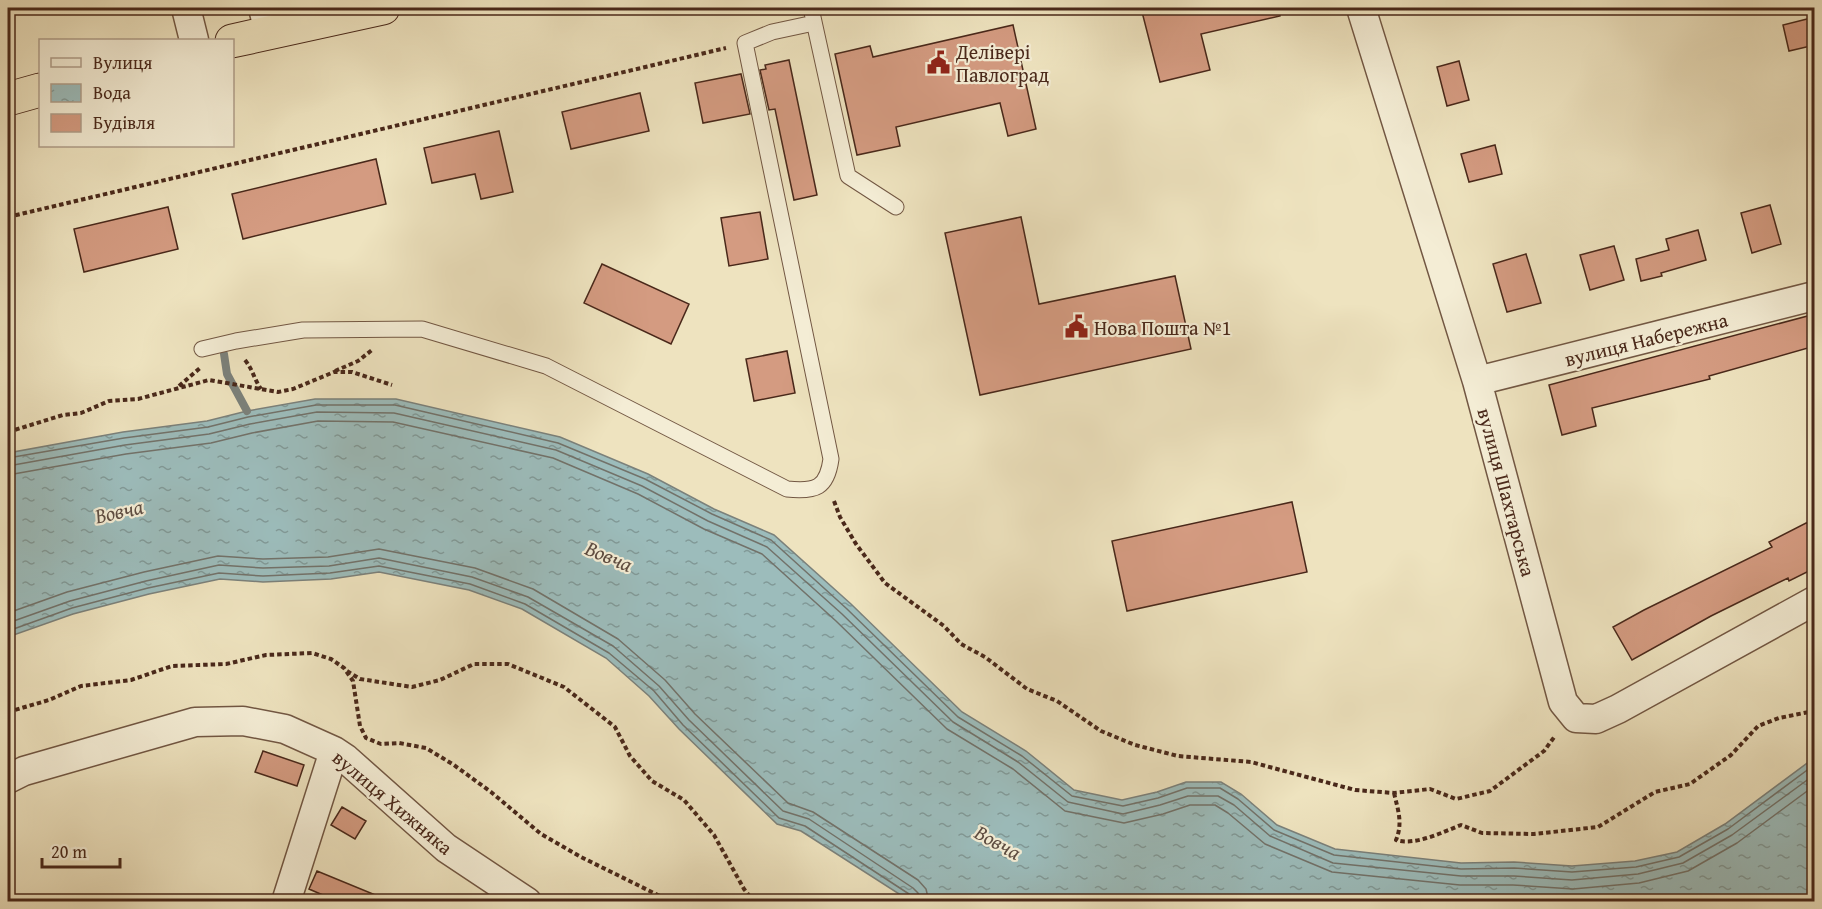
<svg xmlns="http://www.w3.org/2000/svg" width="1822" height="909" font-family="'Gentium Book Plus',serif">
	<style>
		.water { fill: url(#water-ripples); stroke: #7b817b; stroke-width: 1.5 }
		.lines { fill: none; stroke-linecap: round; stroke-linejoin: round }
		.shore { stroke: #72726a; stroke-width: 1.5 }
		.stream { stroke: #7b817b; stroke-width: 8 }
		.building { fill: #d49b81; stroke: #49281a; stroke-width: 1.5 }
		.lane-casing { stroke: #725743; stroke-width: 17 }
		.street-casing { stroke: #725743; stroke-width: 31 }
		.highway-casing { stroke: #49281a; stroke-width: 35 }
		.path { stroke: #49281a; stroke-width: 4; stroke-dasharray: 4.5 3; stroke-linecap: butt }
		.lane { stroke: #f4edd5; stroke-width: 15 }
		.street { stroke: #f4edd5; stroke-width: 28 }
		.highway { stroke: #eee3bf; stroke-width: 33 }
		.labels { text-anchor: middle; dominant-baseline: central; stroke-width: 4.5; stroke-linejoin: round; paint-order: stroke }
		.poi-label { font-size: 20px; fill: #49281a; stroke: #f4edd5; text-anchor: start }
		.street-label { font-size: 20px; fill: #49281a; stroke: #f4edd5 }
		.water-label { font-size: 21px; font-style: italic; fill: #5e4d42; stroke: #f4edd5 }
	</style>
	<defs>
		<pattern id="water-ripples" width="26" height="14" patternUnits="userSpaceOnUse" patternTransform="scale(1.5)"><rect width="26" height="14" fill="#9cbcbb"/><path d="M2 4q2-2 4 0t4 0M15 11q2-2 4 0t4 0" fill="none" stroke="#819997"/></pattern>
	</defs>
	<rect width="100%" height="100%" fill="#eee3bf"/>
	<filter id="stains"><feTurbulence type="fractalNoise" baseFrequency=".00333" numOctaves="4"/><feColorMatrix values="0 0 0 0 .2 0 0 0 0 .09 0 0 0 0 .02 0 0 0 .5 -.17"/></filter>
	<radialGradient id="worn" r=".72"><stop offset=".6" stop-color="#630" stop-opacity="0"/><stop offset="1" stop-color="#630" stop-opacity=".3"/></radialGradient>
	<path class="water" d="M315,399H396L560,437L648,474L714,509L774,535L851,604L962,712L1026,751L1074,790L1122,800L1157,792L1186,782H1221L1241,794L1277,825L1335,849L1461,863L1514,862L1572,866L1635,861L1677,852L1725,824L1814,758V901H910L801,831L777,824L679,729L649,696L606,658L522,609L469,590L379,572L331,579L263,582L220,579L149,594L73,614L8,637V453L123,432L207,421L247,411Z"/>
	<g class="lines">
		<path class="shore" d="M8,458L124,438L208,427L248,417L316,405H395L558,443L645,479L712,514L771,540L847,609L958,717L1022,756L1072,796L1123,806L1158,798L1187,788H1220L1238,799L1274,830L1334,855L1461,869L1514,868L1572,872L1636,867L1679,857L1728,829L1814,765
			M8,466L125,445L209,434L250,424L317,412L394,413L556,450L642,486L708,521L767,547L842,614L953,722L1018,762L1068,802L1123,814L1160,805L1188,796H1218L1234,805L1270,836L1333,863L1461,876H1514L1572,880L1638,874L1683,863L1732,835L1814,775
			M8,475L126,454L211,443L252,433L318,421L393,422L553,458L638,494L704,529L762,554L836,621L947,729L1013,769L1065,811L1124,823L1163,814L1190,805H1215L1228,813L1265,844L1332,872L1460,885H1513L1573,889L1639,883L1688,871L1737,843L1814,786
			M8,613L67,592L144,572L218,556L263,559L328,557L379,549L475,568L533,589L618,639L665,680L695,714L788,803L813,812L918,880L926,889L929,902
			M8,623L70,601L146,581L219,565L263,568L329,566L379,558L472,577L528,597L613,646L659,686L689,720L783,811L809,819L913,888L918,893L920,902
			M8,631L72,608L148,588L219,573L263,576L330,573L379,566L470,584L525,604L609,653L654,691L683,725L779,818L805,826L909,894L912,902"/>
		<path class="stream" d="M224,354L227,374L247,411"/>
	</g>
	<path class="building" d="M1141,8H1279L1280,16L1201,34L1210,70L1160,82Z
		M1815,17V45L1789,51L1783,25Z
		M1013,25L1036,129L1008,136L1000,103L896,127L900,146L857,155L835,54L870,46L873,57Z
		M789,60L817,195L794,200L775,109L769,110L760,70L766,69L765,65Z
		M1459,61L1469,100L1447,106L1437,67Z
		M741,74L750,114L703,123L695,83Z
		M640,93L649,131L571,149L562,112Z
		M499,131L513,192L481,199L475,174L432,183L424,148Z
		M1495,145L1502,174L1469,182L1461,154Z
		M376,159L386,204L243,239L232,194Z
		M1770,205L1781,244L1752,253L1741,213Z
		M168,207L178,249L84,272L74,229Z
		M760,212L768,259L729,266L721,218Z
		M1021,217L1039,304L1175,276L1191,349L980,395L945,233Z
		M1698,230L1706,260L1661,273L1662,276L1641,281L1636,259L1669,250L1666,239Z
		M1614,246L1624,280L1590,290L1580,255Z
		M1526,254L1541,303L1507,312L1493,264Z
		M602,264L689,304L671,344L584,303Z
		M1815,314V346L1709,376L1710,379L1592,408L1596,426L1562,435L1549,385Z
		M787,351L795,393L754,401L746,359Z
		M1292,502L1307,572L1127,611L1112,541Z
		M1808,522L1815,535V568L1789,581L1788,578L1711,616L1632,660L1613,627L1644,610L1772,547L1769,542Z
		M263,751L304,765L297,786L255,772Z
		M342,807L366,821L355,839L331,825Z
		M317,871L390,901V902H339L309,889Z"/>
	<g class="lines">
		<defs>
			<path id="lane" d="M811,8L848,176L896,207
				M202,349L236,341L303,330L422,329L546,366L787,489C816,492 827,488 831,459L745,43L772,32L814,23"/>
			<path id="street" d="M186,8L194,40
				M263,8L269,32
				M1361,8L1477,381L1563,702L1576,718L1596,719L1618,709L1814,601
				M1477,381L1814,296
				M8,779L24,771L195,722L243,721L285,729L334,751L346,759L446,848L527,902
				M286,902L334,751"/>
			<path id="highway" d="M232,41L383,8
				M8,99L40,90"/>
		</defs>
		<use href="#lane" class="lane-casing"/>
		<use href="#street" class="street-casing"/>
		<use href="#highway" class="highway-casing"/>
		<path class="path" d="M8,217L726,48
			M245,360C253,370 254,379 261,389
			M335,371L358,361L372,350
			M179,386L200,368
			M8,432L63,415L81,413L109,401L138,399L209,380L278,392L293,389L334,372H352L392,385
			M834,501L840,517L856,544L885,583L944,626L961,644L985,657L1027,689L1057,701L1101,731L1135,745L1178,756L1251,762L1355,790L1394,793L1430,789L1456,799L1490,791L1544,751L1555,736
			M347,671L360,679L412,687L440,680L474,664H508L564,687L615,727L630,756L652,781L684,800L714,835L744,889L754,902
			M8,712L49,700L81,686L131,680L172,666L226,664L266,655L312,653L331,659L344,668L353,681L360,726L366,738L381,744L399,743L426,748L454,765L491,792L541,834L581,857L672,902
			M1394,793C1398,810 1403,823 1396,840C1415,846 1443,832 1461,825L1482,833L1534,834L1598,827L1655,792L1690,784L1731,755L1758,726L1779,718L1814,711
			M790,902H812"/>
		<use href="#lane" class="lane"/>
		<use href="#street" class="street"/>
		<use href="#highway" class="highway"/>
	</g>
	<defs>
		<symbol id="civic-bare" viewBox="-9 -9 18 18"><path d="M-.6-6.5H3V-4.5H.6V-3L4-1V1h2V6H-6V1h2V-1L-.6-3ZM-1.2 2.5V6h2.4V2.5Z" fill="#8f2418" stroke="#f4edd5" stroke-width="2.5" paint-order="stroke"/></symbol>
	</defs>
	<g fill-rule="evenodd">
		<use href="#civic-bare" x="922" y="46" width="33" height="33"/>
		<use href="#civic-bare" x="1060" y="310" width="33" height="33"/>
	</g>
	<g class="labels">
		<g class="poi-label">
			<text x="956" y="51">Делівері<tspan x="956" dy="23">Павлоград</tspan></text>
			<text x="1094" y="327">Нова Пошта №1</text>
		</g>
		<g class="street-label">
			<text transform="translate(1646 339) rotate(-14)">вулиця Набережна</text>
			<text transform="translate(1507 492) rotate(75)">вулиця Шахтарська</text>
			<text transform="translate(393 802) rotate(40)">вулиця Хижняка</text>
		</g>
		<g class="water-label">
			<text transform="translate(119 511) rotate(-12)">Вовча</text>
			<text transform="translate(609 556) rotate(23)">Вовча</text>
			<text transform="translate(998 842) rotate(29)">Вовча</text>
		</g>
	</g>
	<rect width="1822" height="909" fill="none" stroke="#eee3bf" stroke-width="30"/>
	<rect x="9" y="9" width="1804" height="891" fill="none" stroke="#49281a" stroke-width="3"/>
	<rect x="15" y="15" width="1792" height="879" fill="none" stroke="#49281a" stroke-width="1.5"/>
	<rect x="39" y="39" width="195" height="108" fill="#f4edd5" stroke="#b09e8a" stroke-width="1.5"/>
	<rect x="51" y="58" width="30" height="9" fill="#f4edd5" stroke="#b09e8a" stroke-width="1.5"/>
	<text x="93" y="69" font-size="18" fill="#49281a">Вулиця</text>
	<rect x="51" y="84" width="30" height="18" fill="url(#water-ripples)" stroke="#b09e8a" stroke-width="1.5"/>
	<text x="93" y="99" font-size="18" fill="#49281a">Вода</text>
	<rect x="51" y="114" width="30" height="18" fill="#d49b81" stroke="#b09e8a" stroke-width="1.5"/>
	<text x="93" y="129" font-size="18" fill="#49281a">Будівля</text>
	<path d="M42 858v9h78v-9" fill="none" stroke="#49281a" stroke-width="3"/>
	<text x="51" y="858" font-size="18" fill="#49281a" stroke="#f4edd5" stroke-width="4.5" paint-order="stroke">20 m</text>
	<rect width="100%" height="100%" filter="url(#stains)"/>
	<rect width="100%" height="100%" fill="url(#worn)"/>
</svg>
